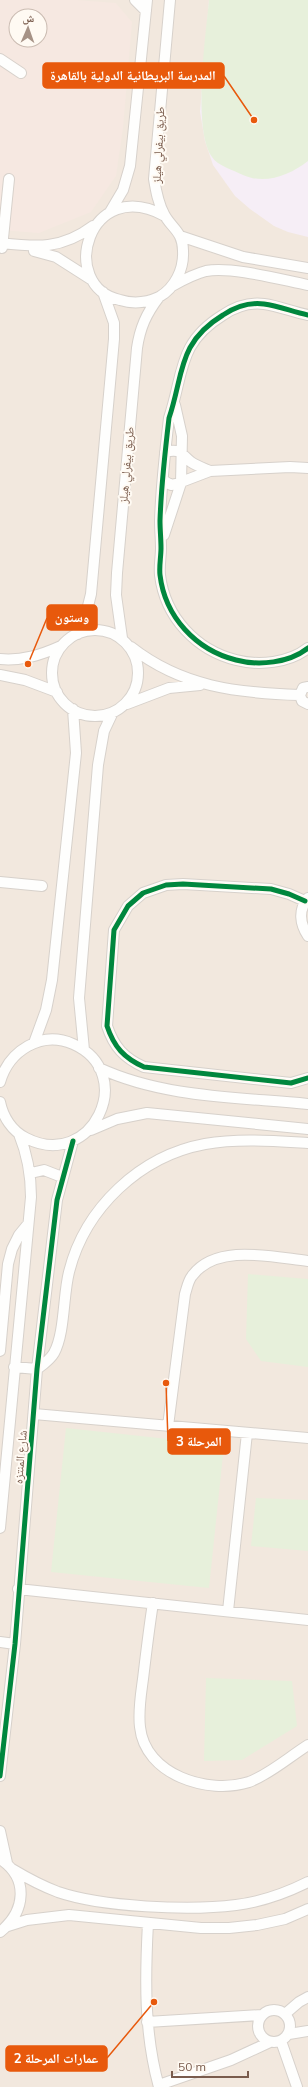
<svg xmlns="http://www.w3.org/2000/svg" width="308" height="2087" font-family="Mulish,'Noto Naskh Arabic',sans-serif">
	<style>
		.residential { fill: #f2e8de; fill-rule: evenodd }
		.commercial { fill: #f6e8e1; fill-rule: evenodd }
		.education { fill: #f6eef6 }
		.green { fill: #e7f0db }
		.lines { fill: none; stroke-linecap: round; stroke-linejoin: round }
		.minor-casing { stroke: #d7d1cb; stroke-width: 12 }
		.minor { stroke: #fefefd; stroke-width: 10 }
		.cycleway-casing { stroke: #fffaf3; stroke-width: 8 }
		.cycleway { stroke: #00873e; stroke-width: 5 }
		.labels { text-anchor: middle; dominant-baseline: central; stroke-width: 4; stroke-linejoin: round; paint-order: stroke }
		.street-label { font-size: 12px; fill: #7a5c4d; stroke: #fffaf3 }
		.leader { fill: none; stroke: #e8590c; stroke-width: 1.5 }
		.callout-dot { fill: #e8590c; stroke: #fffaf3; stroke-width: 1.5 }
		.callout { fill: #e8590c; stroke: #e8590c; stroke-width: 1.5 }
		.callout-label { font-size: 13px; text-anchor: middle; font-weight: bold; fill: #fff }
	</style>
	<rect width="100%" height="100%" fill="#f9f5f0"/>
	<path class="residential" d="M0,0H308V2087H0ZM16,16H40V40H16Z"/>
	<path class="commercial" d="M0,0H76L116,3L132,22L123,128L116,176L91,212L39,233L0,230ZM16,16H40V40H16Z"/>
	<path class="education" d="M209,0H308V237L288,232L274,226L250,209L235,196L213,165L205,141L200,112Z"/>
	<path class="green" d="M209,0H308V161C290,175 265,185 243,175C233,170 218,166 212,157C192,129 206,34 209,0Z
		M248,1274L308,1279V1367L261,1361L246,1339Z
		M66,1428L224,1445L209,1588L51,1572Z
		M256,1498L308,1500V1551L251,1546Z
		M206,1678L292,1681L297,1726L242,1760L204,1761Z"/>
	<g class="lines">
		<defs>
			<path id="minor" d="M135,0L146,11
				M0,59L21,73
				M163,71L181,72
				M110,212L123,190L130,166L147,0
				M165,216C88,174 57,286 120,300C133,304 146,303 159,297C175,288 184,269 183,251C183,231 171,228 164,214C158,203 156,191 154,179L170,0
				M180,236L243,257L308,268
				M0,243C36,247 61,250 93,226
				M2,248L9,179
				M34,251L56,257L92,280
				M172,286C183,280 194,274 206,271C231,266 282,280 308,285
				M308,315C293,312 279,306 264,304C249,302 235,307 223,315C177,343 184,374 169,418C165,452 161,487 160,521C160,530 161,539 161,548C161,557 159,566 160,575C165,617 196,650 236,660C259,666 289,663 308,648
				M165,452C181,448 181,454 191,462C197,466 203,468 210,471
				M163,480L171,485L176,484L210,471L290,467L308,468
				M164,535L181,483L182,436L175,405
				M52 673a43 43 0 1 1 86 0a43 43 0 1 1-86 0Z
				M78,634L86,614L91,594L114,339V323L103,292
				M122,638L116,595L117,573L137,348C140,328 146,314 159,297
				M131,647C182,687 237,693 300,695
				M0,659C22,661 41,655 61,646
				M0,675L25,680L57,692
				M308,687L303,688L300,695L302,701L308,704
				M127,704L169,688L200,685
				M0,882L42,886
				M308,898C298,910 300,924 308,936
				M305,901L289,894L271,889L183,884L166,885L143,893L128,906L114,930L107,1026C114,1047 124,1058 144,1067L291,1083L308,1078
				M34,1043L46,1010L52,980L76,753L73,709
				M84,1050L79,998L98,765L104,731L113,712
				M99,1068C164,1098 238,1097 308,1104
				M0,1082C9,1051 41,1030 73,1044C139,1073 92,1172 26,1138C12,1131 3,1117 0,1102
				M91,1130L117,1119L147,1113L308,1129
				M31,1173L44,1170L62,1177
				M0,1351L8,1264L12,1249L19,1235L28,1224
				M14,1367L37,1369C44,1364 50,1360 54,1353C65,1333 63,1295 69,1272C85,1208 140,1156 205,1144C238,1138 275,1141 308,1143
				M34,1414L308,1438
				M168,1426L185,1294C187,1288 188,1281 192,1276C216,1243 272,1257 308,1261
				M0,1528L31,1197C31,1174 28,1156 19,1134
				M18,1589L308,1620
				M153,1603C149,1628 146,1654 143,1679C141,1694 138,1711 140,1727C145,1775 208,1795 249,1782C270,1774 289,1757 308,1745
				M228,1611L247,1433
				M0,1642L15,1644
				M0,1776L15,1644L37,1369L57,1200L73,1141
				M0,1831L7,1863
				M0,1859C29,1878 26,1911 0,1932
				M12,1869C27,1878 42,1886 58,1892C102,1907 189,1911 236,1905C260,1902 286,1893 308,1882
				M148,1923C145,1979 144,2033 159,2087
				M8,1926L27,1920L69,1915L201,1928H229L257,1925L285,1919L308,1909
				M258 2026a16 16 0 1 1 32 0a16 16 0 1 1-32 0Z
				M285,2014L299,2002L308,1997
				M147,2022L262,2015
				M289,2034L308,2031
				M281,2041L297,2087
				M159,2085L231,2060L270,2042"/>
		</defs>
		<use href="#minor" class="minor-casing"/>
		<use href="#minor" class="minor"/>
		<defs>
			<path id="cycleway" d="M308,315C293,312 279,306 264,304C249,302 235,307 223,315C177,343 184,374 169,418C165,452 161,487 160,521C160,530 161,539 161,548C161,557 159,566 160,575C165,617 196,650 236,660C259,666 289,663 308,648
				M305,901L289,894L271,889L183,884L166,885L143,893L128,906L114,930L107,1026C114,1047 124,1058 144,1067L291,1083L308,1078
				M0,1776L15,1644L37,1369L57,1200L73,1141"/>
		</defs>
		<use href="#cycleway" class="cycleway-casing"/>
		<use href="#cycleway" class="cycleway"/>
	</g>
	<g class="labels">
		<g class="street-label">
			<text transform="translate(158 145) rotate(-87)">طريق بيفرلي هيلز</text>
			<text transform="translate(126 465) rotate(-85)">طريق بيفرلي هيلز</text>
			<text transform="translate(20 1457) rotate(-85)">شارع المنتزه</text>
		</g>
	</g>
	<path class="leader" d="M254 120L224 76M28 664L47 618M166 1383L168 1441M154 2002L107 2058"/>
	<g class="callout-dot">
		<circle cx="254" cy="120" r="4"/>
		<circle cx="28" cy="664" r="4"/>
		<circle cx="166" cy="1383" r="4"/>
		<circle cx="154" cy="2002" r="4"/>
	</g>
	<g class="callout">
		<rect x="43" y="63" width="181" height="25" rx="4"/>
		<rect x="47" y="605" width="50" height="25" rx="4"/>
		<rect x="168" y="1429" width="62" height="25" rx="4"/>
		<rect x="6" y="2046" width="101" height="25" rx="4"/>
	</g>
	<g class="callout-label">
		<text x="133" y="80">المدرسة البريطانية الدولية بالقاهرة</text>
		<text x="72" y="622">وستون</text>
		<text x="199" y="1446">المرحلة 3</text>
		<text x="56" y="2063">عمارات المرحلة 2</text>
	</g>
	<g transform="translate(28 28) rotate(2)"><circle r="19" fill="#fffaf3" stroke="#cabbb1"/>
	<path d="M0-3L7 15L0 10L-7 15Z" fill="#a69286"/>
	<text y="-6" font-size="11" font-weight="bold" text-anchor="middle" fill="#7a5c4d">ش</text>
	</g>
	<path d="M172 2071v6h76v-6" fill="none" stroke="#7a5c4d" stroke-width="2"/>
	<text x="178" y="2071" font-size="12" fill="#7a5c4d" stroke="#fffaf3" stroke-width="3" paint-order="stroke">50 m</text>
</svg>
